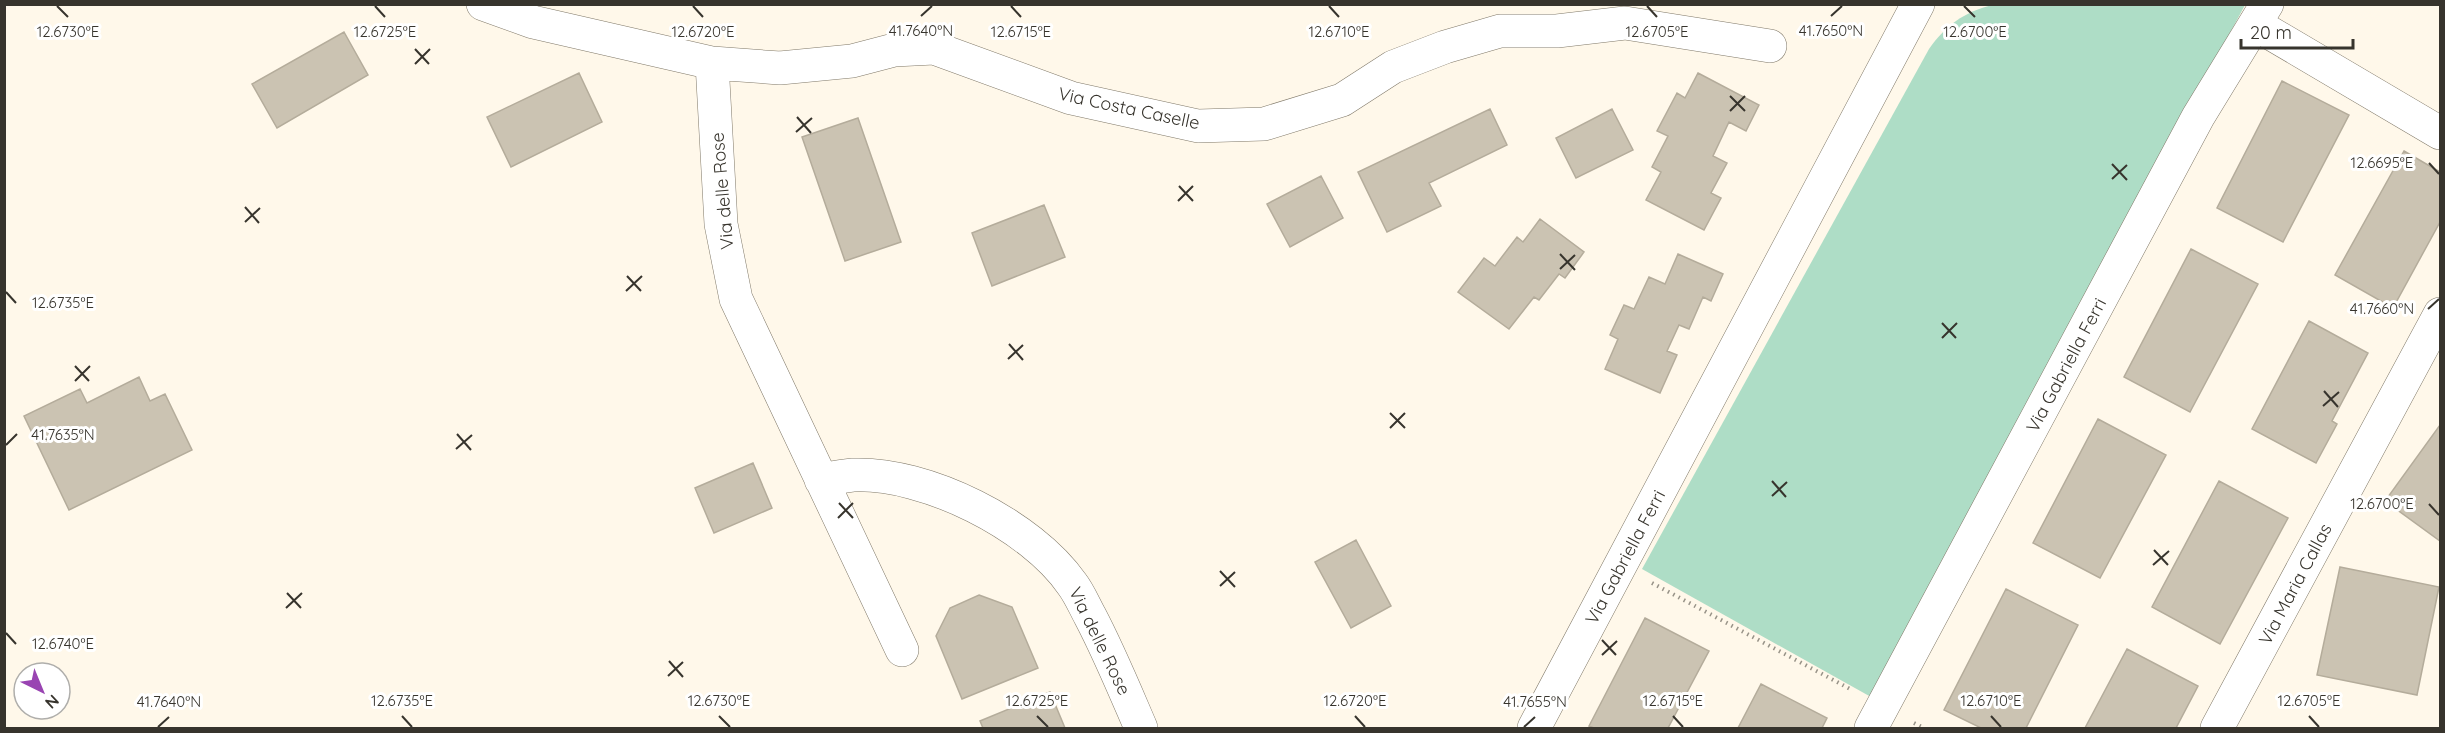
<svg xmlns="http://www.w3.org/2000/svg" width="2445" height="733" font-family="Quicksand,sans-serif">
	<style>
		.green { fill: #aeddc6 }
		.building { fill: #cbc3b2; stroke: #b4ac9b; stroke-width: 1.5 }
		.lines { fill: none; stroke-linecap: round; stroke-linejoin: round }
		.minor-casing { stroke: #807969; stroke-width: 34 }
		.path { stroke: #989388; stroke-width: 4; stroke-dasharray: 1.5 4.5; stroke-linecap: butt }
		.minor { stroke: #fff; stroke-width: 33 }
		.ticks { fill: none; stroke: #37342d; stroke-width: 2 }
		.labels { text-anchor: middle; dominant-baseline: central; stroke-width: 6; stroke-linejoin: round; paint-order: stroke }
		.street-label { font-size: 18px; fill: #37342d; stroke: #fff }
		.ticks-label { font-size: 15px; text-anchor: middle; fill: #37342d; stroke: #fff; stroke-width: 6; stroke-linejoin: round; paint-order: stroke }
	</style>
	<rect width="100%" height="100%" fill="#fff8ea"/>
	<path class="green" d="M1992,5H2245L1871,697L1642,569L1929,49C1945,26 1964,12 1992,5Z"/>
	<path class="building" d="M344,32L368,75L277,128L252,84Z
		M579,73L602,122L511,167L487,117Z
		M1698,73L1759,105L1746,131L1729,122L1713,156L1727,163L1711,193L1721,198L1704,230L1646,200L1661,172L1652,167L1668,136L1657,131L1677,93L1685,98Z
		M2282,81L2349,115L2283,242L2217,208Z
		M1490,109L1507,145L1429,183L1441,206L1387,232L1358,172Z
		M1612,109L1633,150L1576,178L1556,138Z
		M858,118L901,242L845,261L802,137Z
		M2404,151L2440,172V222L2393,308L2335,275Z
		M1321,176L1343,218L1290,247L1267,204Z
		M1044,205L1065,257L992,286L972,233Z
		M1540,219L1584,252L1565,278L1559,274L1539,300L1534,297L1509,329L1458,292L1484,258L1495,266L1517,237L1523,242Z
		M2191,249L2258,284L2190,412L2124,377Z
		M1678,254L1723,274L1711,301L1703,297L1689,329L1679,325L1667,351L1677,355L1660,393L1605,369L1618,339L1610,335L1624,305L1634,309L1649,277L1665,284Z
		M2309,321L2368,353L2332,421L2337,424L2316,463L2252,429Z
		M139,377L150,401L165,394L192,450L69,510L24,416L80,389L87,403Z
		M2098,419L2166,455L2100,578L2033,543Z
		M2440,425V541L2385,501Z
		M753,463L772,508L714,533L695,488Z
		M2219,481L2288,518L2220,644L2152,607Z
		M1356,540L1391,606L1351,628L1315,562Z
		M2340,567L2439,587L2417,695L2317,675Z
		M2006,589L2078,625L2026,728H1981L1944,710Z
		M979,595L1012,607L1038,668L962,699L936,636L950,608Z
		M1645,618L1709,651L1668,728H1594L1589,726Z
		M2127,649L2198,686L2176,728H2085Z
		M1761,684L1827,718L1822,728H1738Z
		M1050,692L1065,728H983L980,721Z"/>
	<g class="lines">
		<defs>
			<path id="minor" d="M483,4L533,22L712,63L780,68L852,61L894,50L934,48L1071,98L1198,126L1264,124L1342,100L1393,67L1445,47L1500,31H1557L1625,23L1770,46
				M2255,24L2440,133
				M712,63L721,224L736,299L902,650
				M821,480C832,478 843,476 853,475C926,472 1031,525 1072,584C1079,593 1084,605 1090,616C1109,652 1125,691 1141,728
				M1534,728L1918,4
				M1871,728L2198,117L2267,4
				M2217,728L2440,314"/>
		</defs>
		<use href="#minor" class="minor-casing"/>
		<path class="path" d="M1652,583L1852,690
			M1914,723L1924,728"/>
		<use href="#minor" class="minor"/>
	</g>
	<path class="ticks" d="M57,6L68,17M375,6L385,17M693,6L703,17M1011,6L1021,17M1329,6L1339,17M1647,6L1657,17M1964,6L1975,17M921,16L932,6M1831,16L1842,6M415,49L429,64M415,64L430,49M1730,96L1745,111M1730,111L1745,96M797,117L811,133M796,132L812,118M2429,163L2439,174M2112,164L2127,180M2112,179L2127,165M1179,186L1193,201M1178,201L1193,186M245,207L259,223M245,222L260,208M1560,254L1575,270M1560,269L1575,255M627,276L641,291M626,291L642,276M6,292L16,303M2428,309L2439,299M1942,323L1956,338M1942,338L1957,323M1009,344L1023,360M1008,359L1023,345M75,366L89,381M75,381L90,366M2324,391L2338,407M2323,406L2339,392M1390,413L1405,428M1390,428L1405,413M457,434L471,450M6,445L17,434M456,449L472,435M1772,481L1786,497M1772,496L1787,482M839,503L853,518M2429,504L2439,515M838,518L853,503M2154,550L2168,565M2153,565L2169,551M1220,571L1235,587M1220,586L1235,572M287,593L301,608M286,608L302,593M6,633L16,644M1602,640L1616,655M1602,655L1617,641M669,661L683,677M668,676L683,662M402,716L412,727M719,716L730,727M1037,716L1048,727M1355,716L1365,727M1673,716L1683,727M1991,716L2001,727M2309,716L2319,727M158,727L169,717M1524,727L1535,717"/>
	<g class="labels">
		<g class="street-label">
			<text transform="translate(1129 108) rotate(12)">Via Costa Caselle</text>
			<text transform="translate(722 191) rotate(-95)">Via delle Rose</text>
			<text transform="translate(2066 365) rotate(-62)">Via Gabriella Ferri</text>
			<text transform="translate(1625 557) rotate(-62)">Via Gabriella Ferri</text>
			<text transform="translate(2295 584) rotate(-62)">Via Maria Callas</text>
			<text transform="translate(1100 641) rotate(64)">Via delle Rose</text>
		</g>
	</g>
	<g class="ticks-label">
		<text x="921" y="36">41.7640°N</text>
		<text x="1831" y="36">41.7650°N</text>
		<text x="703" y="37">12.6720°E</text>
		<text x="1021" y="37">12.6715°E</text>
		<text x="1339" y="37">12.6710°E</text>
		<text x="1657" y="37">12.6705°E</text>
		<text x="1975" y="37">12.6700°E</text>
		<text x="68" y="37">12.6730°E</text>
		<text x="385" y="37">12.6725°E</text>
		<text x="2382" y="168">12.6695°E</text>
		<text x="63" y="308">12.6735°E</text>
		<text x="2382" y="314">41.7660°N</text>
		<text x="63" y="440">41.7635°N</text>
		<text x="2382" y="509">12.6700°E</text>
		<text x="63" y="649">12.6740°E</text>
		<text x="402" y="706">12.6735°E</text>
		<text x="719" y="706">12.6730°E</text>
		<text x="1037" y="706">12.6725°E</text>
		<text x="1355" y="706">12.6720°E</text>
		<text x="1673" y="706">12.6715°E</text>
		<text x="1991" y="706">12.6710°E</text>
		<text x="2309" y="706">12.6705°E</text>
		<text x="169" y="707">41.7640°N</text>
		<text x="1535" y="707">41.7655°N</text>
	</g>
	<rect width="2445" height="733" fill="none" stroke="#37342d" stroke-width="12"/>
	<g transform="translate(42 691) rotate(137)"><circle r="28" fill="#ffffff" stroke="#afaeab" stroke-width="1.5"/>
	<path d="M0-4.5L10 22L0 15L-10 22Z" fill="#9944b2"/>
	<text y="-9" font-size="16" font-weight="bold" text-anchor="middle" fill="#37342d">N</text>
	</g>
	<path d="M2241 39v9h112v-9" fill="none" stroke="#37342d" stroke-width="3"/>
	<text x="2250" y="39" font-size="18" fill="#37342d" stroke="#ffffff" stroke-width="4.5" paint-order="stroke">20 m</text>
</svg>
